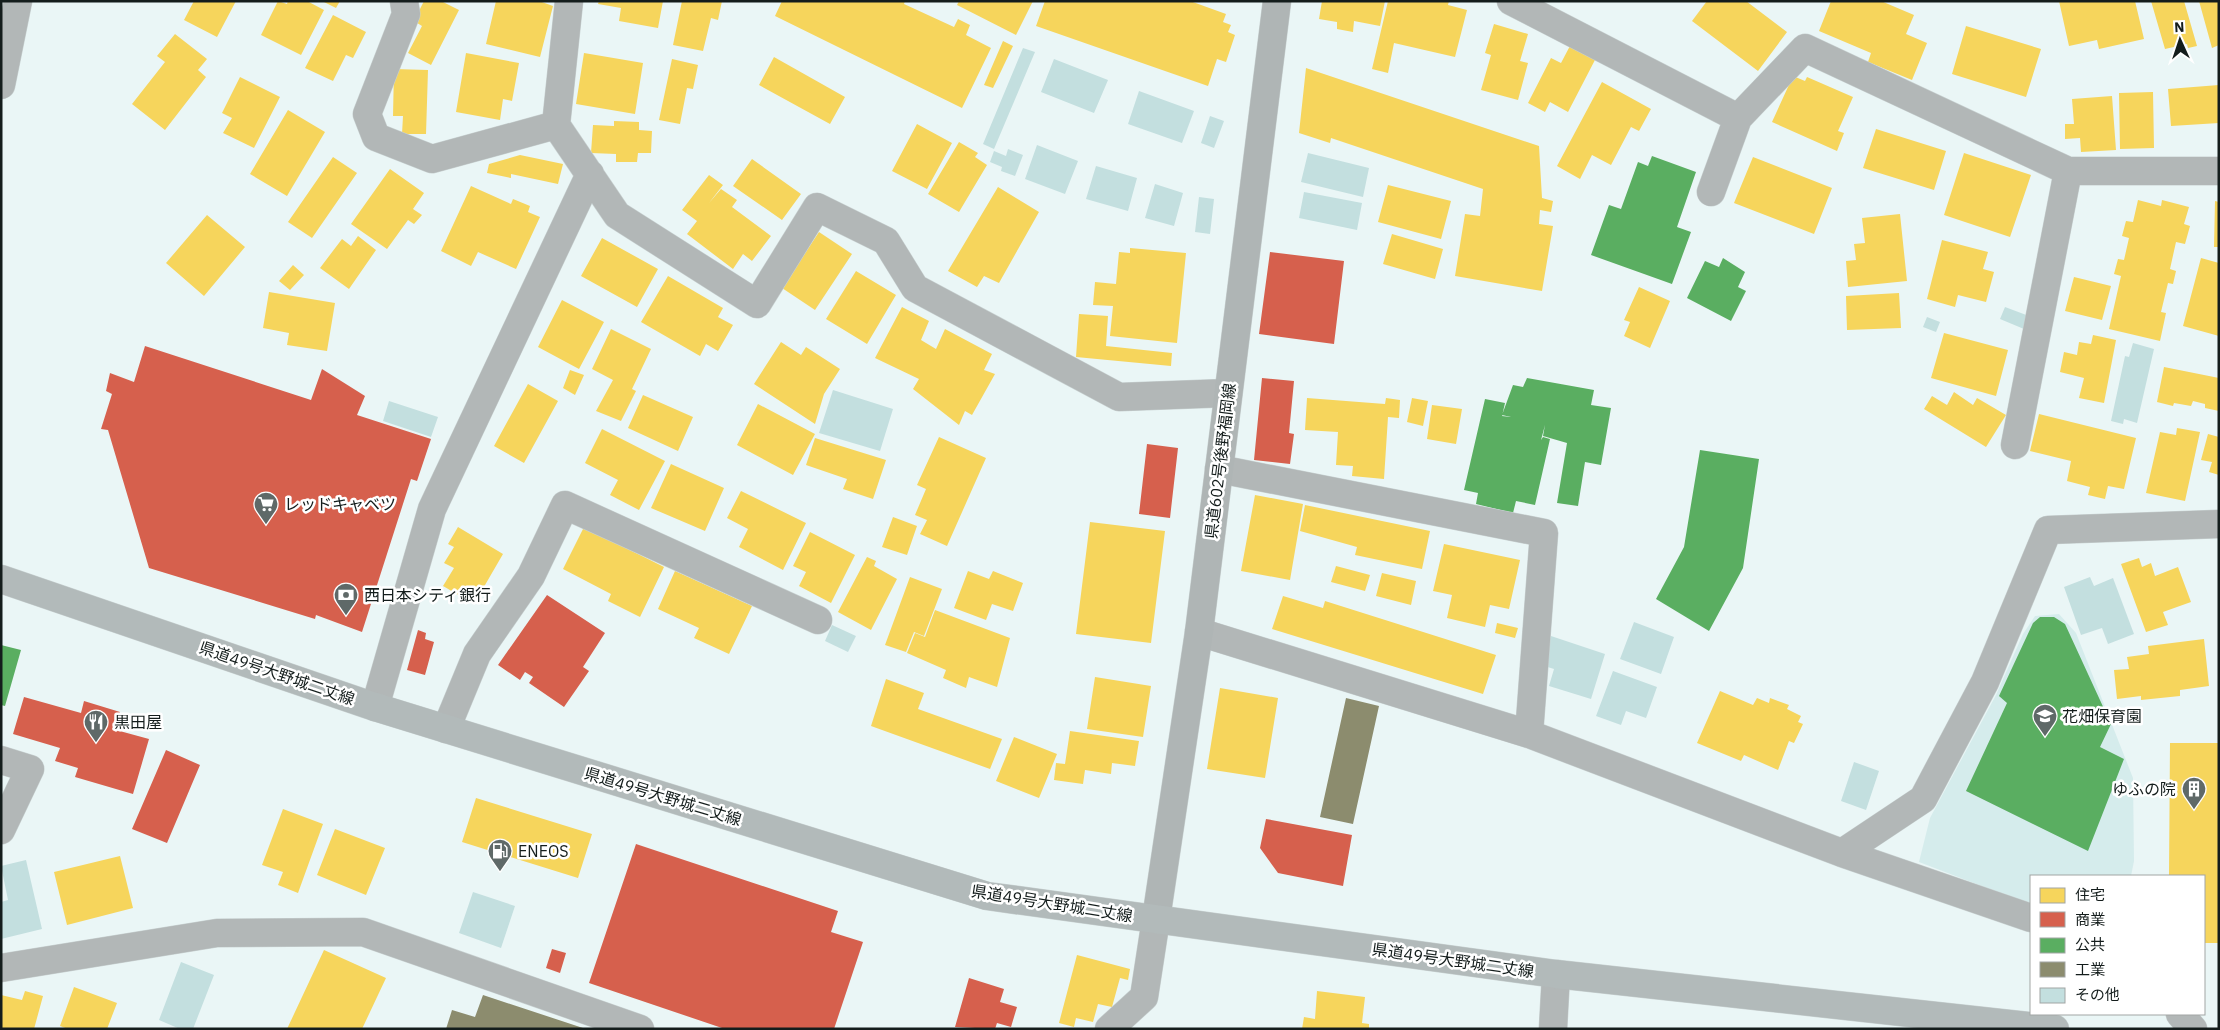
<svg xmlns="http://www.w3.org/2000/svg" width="2220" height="1030" font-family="'IBM Plex Sans','Noto Sans JP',sans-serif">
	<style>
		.built { fill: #d5ecec }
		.homes { fill: #f6d55c }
		.shops { fill: #d6604d }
		.public { fill: #5aae61 }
		.industry { fill: #8c8c6e }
		.building { fill: #c3dfdf }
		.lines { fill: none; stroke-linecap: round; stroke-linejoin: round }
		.minor-casing { stroke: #c9d2d2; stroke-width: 29 }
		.secondary-casing { stroke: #c9d2d2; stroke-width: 29 }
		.primary-casing { stroke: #c9d2d2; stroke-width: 29 }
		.minor { stroke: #b2b7b7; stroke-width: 28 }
		.secondary { stroke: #afb5b5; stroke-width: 28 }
		.primary { stroke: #b2baba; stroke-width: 28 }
		.labels { text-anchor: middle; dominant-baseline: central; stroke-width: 5; stroke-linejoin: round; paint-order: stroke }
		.street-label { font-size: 16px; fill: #141d1c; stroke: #fff }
		.poi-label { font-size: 16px; fill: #141d1c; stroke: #fff; text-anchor: start }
	</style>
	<rect width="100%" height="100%" fill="#eaf6f6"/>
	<path class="built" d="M2059,614L2076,633L2133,778L2134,861L2131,876H2031V905L1919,862L1930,818L1996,695L2023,634L2035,616Z"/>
	<path class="homes" d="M194,1H236L217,37L184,20Z
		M278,1L287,4L288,1H307L324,10L301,55L261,35Z
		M322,1H340L336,8Z
		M424,1H441L459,10L431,65L408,53L422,26L414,21Z
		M496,1H539L553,6L540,57L486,44Z
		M599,1H663L658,28L619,21L621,8L598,4Z
		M682,1H722L718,20L711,18L703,51L673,45Z
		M782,1H905L904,4L954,27L958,19L970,25L966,35L991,48L962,108L775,16Z
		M959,1H1033L1016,35L957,5Z
		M1045,1H1190L1226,14L1223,22L1231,25L1228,32L1235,35L1226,62L1217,59L1208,86L1036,26Z
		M1322,1H1385L1380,26L1354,21L1353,32L1337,29V22L1319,19Z
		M1388,1H1449L1448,5L1467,10L1455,57L1394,43L1388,73L1372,69Z
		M1707,1H1746L1787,32L1758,71L1692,21Z
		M1831,1H1881L1914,15L1906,34L1927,43L1912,80L1868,62L1871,53L1819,31Z
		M2059,1H2135L2144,39L2099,49L2097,40L2069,46Z
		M2151,1H2184L2197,46L2188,48L2187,44L2165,49Z
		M2199,1H2219V45L2212,48Z
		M333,15L366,32L353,58L346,55L333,81L305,68Z
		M1494,24L1528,34L1520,61L1528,63L1518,100L1481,90L1491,55L1485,53Z
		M1966,26L2041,49L2026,97L1952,74Z
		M175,34L207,59L198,70L206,77L165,130L132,104L165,62L157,56Z
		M1003,41L1013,46L993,88L984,85Z
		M1571,44L1596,58L1568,112L1550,102L1545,112L1528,103L1551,58L1561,63Z
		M466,53L519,63L512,101L503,99L500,120L456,112Z
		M584,53L643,63L635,114L576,104Z
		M774,57L845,97L830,124L759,85Z
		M672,59L698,65L693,89L687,88L680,124L659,120Z
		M1306,68L1539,146L1542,198L1553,201L1551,212L1540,210L1539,224L1553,226L1542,291L1455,276L1465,214L1480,216L1483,189L1331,138L1330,143L1299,133Z
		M394,69L428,70L426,134H402L403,116H393Z
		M1793,76L1805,81L1807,77L1853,97L1838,131L1844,133L1837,151L1772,122Z
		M240,77L280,97L254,148L223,133L232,118L222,113Z
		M1602,82L1651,109L1639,131L1631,127L1611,165L1592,155L1580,179L1557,166Z
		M2219,85V123L2171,126L2168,89Z
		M2153,92L2154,148L2120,149L2119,93Z
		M2112,96L2116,150L2081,152L2080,138L2065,139V124H2074L2072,99Z
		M288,110L325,132L287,196L250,174Z
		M614,121L639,122V130L652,131L651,153H638L637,162H616V154L591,153L593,125L614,126Z
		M917,124L952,143L927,189L892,171Z
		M1876,129L1946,151L1934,190L1863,168Z
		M959,142L978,153L975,157L987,165L959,212L928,194Z
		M1964,153L2031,175L2010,237L1944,215Z
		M520,155L563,164L558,184L511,174V178L487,173L489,164Z
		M333,157L357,173L312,238L288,222Z
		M1753,157L1832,188L1814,234L1734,203Z
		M752,159L801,194L782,220L733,186Z
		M390,169L424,193L413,209L422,215L414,224L408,220L387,249L351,224Z
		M709,175L723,185L709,203L721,189L737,200L732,207L771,236L752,261L743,254L733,269L687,234L697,221L682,210Z
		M1388,185L1451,201L1441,239L1378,222Z
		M471,186L511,204L513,199L530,206L528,212L540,217L516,269L478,252L471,266L441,251Z
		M998,187L1039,212L999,283L984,276L977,287L948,271Z
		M2138,200L2161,206L2162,200L2189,207L2184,224L2190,226L2185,244L2176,242L2170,269L2176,271L2173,284L2168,283L2161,312L2166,313L2160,341L2109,329L2121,276L2114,274L2118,259L2124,260L2129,238L2122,236L2126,221L2133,222Z
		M2215,201L2219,202V247H2214Z
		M1900,214L1907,281L1848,287L1846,261L1856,260L1854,244L1865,243L1862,218Z
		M207,215L245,247L204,296L166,263Z
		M819,232L852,254L815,310L782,288Z
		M1392,234L1443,249L1435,279L1383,264Z
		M358,236L376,250L349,289L320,268L342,239L351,246Z
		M602,238L658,269L637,307L581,276Z
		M1942,240L1988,252L1983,269L1994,272L1986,302L1958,295L1955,307L1927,299Z
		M1130,248L1186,253L1177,343L1110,336L1113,306L1093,305L1095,282L1116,284L1119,252L1130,253Z
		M2201,258L2219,263V336L2183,326Z
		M293,265L304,275L290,290L279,281Z
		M856,271L896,295L867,344L826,319Z
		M668,276L723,308L718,317L733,325L718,351L706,344L700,356L641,322Z
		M2074,277L2111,286L2102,320L2065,311Z
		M1639,287L1670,301L1650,348L1624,336L1630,322L1624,320Z
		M269,292L335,303L327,351L287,345L289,333L263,328Z
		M1899,293L1901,328L1847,330L1846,296Z
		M562,300L604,322L579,369L538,347Z
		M902,307L929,321L921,340L936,349L945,329L992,354L984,370L995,374L972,415L965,411L959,425L913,389L919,379L875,358Z
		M1079,314L1108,316L1106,346L1172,353L1171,366L1076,357Z
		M611,329L651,349L632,389L636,391L621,421L596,411L613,380L592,369Z
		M1944,333L2008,350L1996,396L1931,378Z
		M2093,335L2116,340L2104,403L2079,398L2084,378L2060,372L2064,352L2077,355L2079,342L2091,344Z
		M781,342L801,355L806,347L840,369L824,394L815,424L754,384Z
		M2164,367L2219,378V411L2205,408V404L2193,401L2191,406L2174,403L2173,406L2157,402Z
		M570,370L584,375L575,395L563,388Z
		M528,384L558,401L524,463L494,446Z
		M1954,392L1973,405L1977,398L2006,415L1986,447L1924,409L1932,396L1947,405Z
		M643,395L693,417L678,451L628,428Z
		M1307,398L1385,404L1386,398L1400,400L1399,418L1388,417L1384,479L1352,476L1353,466L1336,465L1338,432L1305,430Z
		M1412,398L1428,401L1423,426L1407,422Z
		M758,404L815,434L793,475L737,445Z
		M1432,405L1462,409L1456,444L1427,439Z
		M2039,414L2136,438L2124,489L2108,486L2105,499L2088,495L2090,487L2067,481L2071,461L2030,451Z
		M2177,428L2200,432L2185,501L2146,493L2160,432L2176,435Z
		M602,429L665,461L639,510L610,495L618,480L585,463Z
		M2208,434L2219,437V475L2209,472L2212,462L2201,460Z
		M939,437L986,458L947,546L920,534L927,520L915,515L926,489L917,485Z
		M815,438L886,460L873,499L843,489L847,479L806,465Z
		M671,464L724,488L705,531L651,508Z
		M741,491L806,523L783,570L739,547L748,529L727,518Z
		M1255,495L1303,504L1290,580L1241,571Z
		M1305,505L1430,531L1422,569L1355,555L1357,547L1300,531Z
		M893,517L917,526L907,555L882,547Z
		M1090,522L1165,531L1151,643L1076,634Z
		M458,527L503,554L474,604L443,586L454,568L444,563L454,547L448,544Z
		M584,527L664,567L640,617L608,601L611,594L563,569Z
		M810,532L855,555L831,603L799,586L806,572L793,566Z
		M1444,544L1520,560L1509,609L1490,605L1485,627L1447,618L1452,595L1433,591Z
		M867,557L876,561L874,566L897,579L871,630L838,612Z
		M2139,558L2142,567L2151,563L2155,576L2178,567L2191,602L2163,612L2168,625L2146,632L2121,564Z
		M1336,566L1370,575L1365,591L1331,582Z
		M675,571L752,606L729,654L694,638L699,628L658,609Z
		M968,571L989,579L993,571L1023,583L1013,611L992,604L986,620L954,608Z
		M1382,573L1416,581L1411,605L1376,596Z
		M910,577L942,589L924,636L914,632L906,652L885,645Z
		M1283,596L1323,608L1325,601L1496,655L1483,694L1272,629Z
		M935,610L1010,638L997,687L969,677L966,688L943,678L946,670L907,653L915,633L925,637Z
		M1497,623L1518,628L1515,638L1495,633Z
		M2204,639L2209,686L2180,690V696L2141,700V696L2117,699L2114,670L2129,669L2127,657L2149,654L2148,646Z
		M1095,677L1151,686L1143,737L1087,729Z
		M886,679L924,693L918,709L1002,739L990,769L871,726Z
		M1220,688L1278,698L1265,778L1207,769Z
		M1720,691L1753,705L1757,698L1769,703L1770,698L1789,705L1787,709L1801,716L1798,722L1803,724L1794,743L1789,741L1778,770L1744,755L1741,761L1697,743Z
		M1070,731L1139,741L1135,766L1112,763L1111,774L1085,770L1083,784L1054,780L1056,763L1065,764Z
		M1014,737L1057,754L1039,798L996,781Z
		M2170,743H2219V943H2204V876H2169Z
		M476,798L592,834L578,878L462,842Z
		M283,809L323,824L298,893L278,885L283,872L262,865Z
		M335,829L385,848L366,895L317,875Z
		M120,856L133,908L67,925L54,872Z
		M324,950L386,978L362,1029H287Z
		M1077,955L1130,969L1128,980L1120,978L1112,1007L1098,1004L1093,1022L1076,1018L1074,1027L1059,1023Z
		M74,987L117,1003L107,1029H68L60,1026Z
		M25,991L43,996L34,1029H1V995L22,1000Z
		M1317,991L1365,997L1362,1023L1369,1024V1029H1302L1304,1017L1315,1019Z"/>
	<path class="shops" d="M1270,252L1344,261L1334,344L1259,334Z
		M145,346L311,400L322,369L365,396L357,415L431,439L417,481L411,479L362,632L316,615L315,619L149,568L108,430L101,429L112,394L106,391L110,373L134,382Z
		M1262,378L1294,381L1289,433L1294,434L1290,464L1254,460Z
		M1147,444L1178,448L1170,518L1139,514Z
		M547,595L605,633L583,667L589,671L564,707L529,683L533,677L525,672L520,680L498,665Z
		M418,630L426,633L425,639L434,642L425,675L407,670Z
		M24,697L81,713L84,701L120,712L116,730L149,739L133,794L75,777L78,768L55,761L60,748L13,734Z
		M166,750L200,765L167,843L132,829Z
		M1266,819L1352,835L1343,886L1278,873L1260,848Z
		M636,844L838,911L831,932L863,942L834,1029H725L589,983Z
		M552,949L566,953L560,973L546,968Z
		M969,978L1004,989L1000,1002L1017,1007L1011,1027L997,1023L995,1029L955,1027Z"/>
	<path class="public" d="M1652,156L1696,172L1677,227L1691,232L1672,284L1591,255L1609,205L1621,209L1638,162L1648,166Z
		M1723,258L1745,272L1738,287L1746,291L1731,321L1687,298L1705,261L1719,267Z
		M1527,378L1594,390L1591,405L1611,408L1601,465L1585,462L1578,506L1557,503L1567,443L1543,436L1545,425L1541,440L1543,437L1550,439L1535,505L1516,501L1513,513L1476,504L1478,493L1464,490L1485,399L1505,403L1502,416L1511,417L1502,415L1513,385L1523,387Z
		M1700,450L1759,459L1743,568L1709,631L1656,599L1684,547Z
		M2040,617H2054L2065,624L2111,724L2100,747L2124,759L2088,851L1966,791L2007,703L1999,696L2033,623Z
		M1,645L21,650L5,706L1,705Z"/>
	<path class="industry" d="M1346,698L1379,706L1353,824L1320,817Z
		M483,995L583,1028V1029H446L452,1010L475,1017Z"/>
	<path class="building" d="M1023,48L1035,52L994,149L983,144Z
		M1054,59L1108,80L1094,113L1041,92Z
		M1139,91L1194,111L1182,143L1128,124Z
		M1210,116L1224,121L1214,148L1201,143Z
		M1037,145L1078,161L1065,194L1025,179Z
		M1008,149L1023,155L1015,176L1001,171L1002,167L990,162L994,151L1006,156Z
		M1308,153L1369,168L1363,197L1301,182Z
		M1096,166L1137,178L1128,211L1086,199Z
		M1155,184L1183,193L1174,226L1145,218Z
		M1304,192L1362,203L1357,230L1299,218Z
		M1199,197L1214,199L1210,234L1195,232Z
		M2005,307L2029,316L2024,329L2000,319Z
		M1927,317L1940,322L1936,332L1923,327Z
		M2133,343L2154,349L2137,423L2124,419L2123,424L2111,421L2125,356L2129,357Z
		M833,390L893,409L880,451L819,433Z
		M389,401L438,417L431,437L383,421Z
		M2090,577L2094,586L2113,578L2134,634L2108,644L2102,628L2081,635L2064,587Z
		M1634,622L1674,637L1661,674L1620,659Z
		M832,625L856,636L848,652L825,641Z
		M1551,636L1605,654L1591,699L1549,686L1554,669L1541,665Z
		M1613,671L1657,687L1646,718L1626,711L1621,725L1596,716Z
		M1854,762L1879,771L1866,810L1841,801Z
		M26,860L42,929L1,939V902L8,900L1,866Z
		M473,892L515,906L501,948L459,933Z
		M181,962L214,975L193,1029H180L159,1020Z"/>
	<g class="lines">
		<defs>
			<path id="minor" d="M404,1L406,14L367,114L376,137L432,159L556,125L617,215L757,304L817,207L886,241L915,288L1119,397L1228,393
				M1511,1L1738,118
				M1,85L18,1
				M556,125L569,1
				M1711,192L1738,118L1805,48L2068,171
				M2015,445L2068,171H2219
				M1219,469L1544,533L1529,734
				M1199,632L1529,734L1842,853L1923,799L1985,682L2048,530L2219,524
				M375,707L432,509L590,174
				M446,729L477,654L531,576L565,505L818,620
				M1,760L30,769L1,830
				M1842,853L2031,918
				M1,968L217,933L363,932L640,1029
				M2180,1014L2193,1029
				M1109,1029L1144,997L1156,919
				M1553,1029L1556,974"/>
			<path id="secondary" d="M1156,919L1199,632L1277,1"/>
			<path id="primary" d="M1,579L375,707L987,896L1556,974L2055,1029"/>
		</defs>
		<use href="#minor" class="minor-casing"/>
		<use href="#secondary" class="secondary-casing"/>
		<use href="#primary" class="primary-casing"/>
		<use href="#minor" class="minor"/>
		<use href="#secondary" class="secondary"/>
		<use href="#primary" class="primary"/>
	</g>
	<defs>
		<symbol id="supermarket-pin" viewBox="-11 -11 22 30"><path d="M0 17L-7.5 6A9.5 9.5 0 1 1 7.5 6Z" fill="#5f6968" stroke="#fff"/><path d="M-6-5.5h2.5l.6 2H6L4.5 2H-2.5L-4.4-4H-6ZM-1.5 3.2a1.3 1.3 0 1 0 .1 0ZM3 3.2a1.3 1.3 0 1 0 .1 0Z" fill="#fff"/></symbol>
		<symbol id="bank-pin" viewBox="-11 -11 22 30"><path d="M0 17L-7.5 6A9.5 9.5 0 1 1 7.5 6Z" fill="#5f6968" stroke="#fff"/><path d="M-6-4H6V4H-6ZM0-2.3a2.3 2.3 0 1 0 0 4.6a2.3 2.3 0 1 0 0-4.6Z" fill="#fff"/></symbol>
		<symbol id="school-pin" viewBox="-11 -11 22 30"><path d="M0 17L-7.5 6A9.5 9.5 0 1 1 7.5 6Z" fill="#5f6968" stroke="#fff"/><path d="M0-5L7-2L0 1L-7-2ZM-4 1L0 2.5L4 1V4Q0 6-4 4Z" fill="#fff"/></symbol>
		<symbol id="restaurant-pin" viewBox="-11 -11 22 30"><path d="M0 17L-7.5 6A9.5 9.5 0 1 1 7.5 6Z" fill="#5f6968" stroke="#fff"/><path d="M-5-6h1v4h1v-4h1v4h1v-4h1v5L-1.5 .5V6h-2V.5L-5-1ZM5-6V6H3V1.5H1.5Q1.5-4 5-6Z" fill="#fff"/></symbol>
		<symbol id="building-pin" viewBox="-11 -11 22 30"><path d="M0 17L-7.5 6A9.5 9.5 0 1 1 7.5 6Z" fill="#5f6968" stroke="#fff"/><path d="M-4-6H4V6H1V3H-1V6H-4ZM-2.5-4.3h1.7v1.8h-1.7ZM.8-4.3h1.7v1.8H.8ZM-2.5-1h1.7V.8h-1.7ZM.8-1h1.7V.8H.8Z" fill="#fff"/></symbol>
		<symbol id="fuel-pin" viewBox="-11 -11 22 30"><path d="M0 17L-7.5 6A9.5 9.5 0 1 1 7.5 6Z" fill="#5f6968" stroke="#fff"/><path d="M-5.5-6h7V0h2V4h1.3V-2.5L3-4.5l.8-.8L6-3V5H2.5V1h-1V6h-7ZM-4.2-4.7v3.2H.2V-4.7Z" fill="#fff"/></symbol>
	</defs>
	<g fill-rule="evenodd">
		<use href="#supermarket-pin" x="252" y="490" width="28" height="38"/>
		<use href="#bank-pin" x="332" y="581" width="28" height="38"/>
		<use href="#school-pin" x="2031" y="702" width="28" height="38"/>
		<use href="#restaurant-pin" x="82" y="708" width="28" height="38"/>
		<use href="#building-pin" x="2180" y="775" width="28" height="38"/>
		<use href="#fuel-pin" x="486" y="837" width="28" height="38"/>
	</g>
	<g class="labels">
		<g class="street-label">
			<text transform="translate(1220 461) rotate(-83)">県道602号後野福岡線</text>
			<text transform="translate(277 673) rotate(19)">県道49号大野城二丈線</text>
			<text transform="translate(663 796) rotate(17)">県道49号大野城二丈線</text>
			<text transform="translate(1052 903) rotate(9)">県道49号大野城二丈線</text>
			<text transform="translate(1453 960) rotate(8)">県道49号大野城二丈線</text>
		</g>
		<g class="poi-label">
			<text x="284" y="504">レッドキャベツ</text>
			<text x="364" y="595">西日本シティ銀行</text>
			<text x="2062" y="716">花畑保育園</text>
			<text x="114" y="722">黒田屋</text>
			<text x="2176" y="789" text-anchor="end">ゆふの院</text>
			<text x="518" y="851">ENEOS</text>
		</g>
	</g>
	<rect width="2220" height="1030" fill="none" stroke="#141d1c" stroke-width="5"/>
	<rect x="2030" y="875" width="175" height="140" fill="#ffffff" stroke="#a1a5a4"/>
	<rect x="2040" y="888" width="25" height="15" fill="#f6d55c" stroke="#a1a5a4"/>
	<text x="2075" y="900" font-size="15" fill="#141d1c">住宅</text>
	<rect x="2040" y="912" width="25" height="15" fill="#d6604d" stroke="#a1a5a4"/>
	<text x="2075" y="925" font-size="15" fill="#141d1c">商業</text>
	<rect x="2040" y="938" width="25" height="15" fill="#5aae61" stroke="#a1a5a4"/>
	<text x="2075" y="950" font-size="15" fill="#141d1c">公共</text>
	<rect x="2040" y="962" width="25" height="15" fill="#8c8c6e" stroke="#a1a5a4"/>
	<text x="2075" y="975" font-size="15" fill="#141d1c">工業</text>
	<rect x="2040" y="988" width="25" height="15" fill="#c3dfdf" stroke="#a1a5a4"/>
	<text x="2075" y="1000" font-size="15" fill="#141d1c">その他</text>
	<g transform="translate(2180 40) rotate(357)" stroke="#ffffff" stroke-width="4" paint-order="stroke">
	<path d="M0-4L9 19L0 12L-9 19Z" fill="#141d1c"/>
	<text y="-8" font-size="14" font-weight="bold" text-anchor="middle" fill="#141d1c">N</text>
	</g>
</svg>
